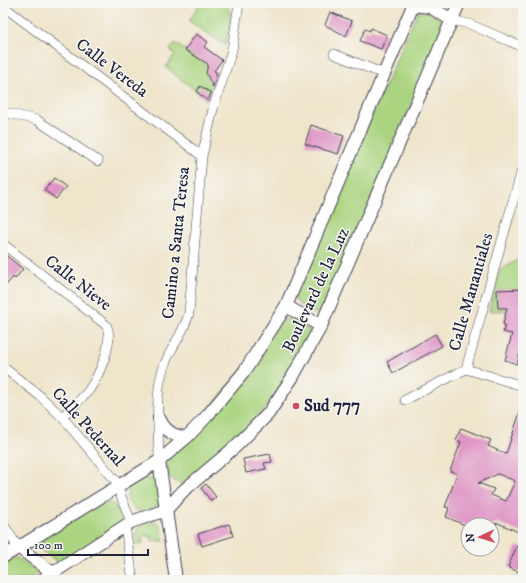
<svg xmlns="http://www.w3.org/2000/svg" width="526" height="583" font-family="'IM FELL DW Pica',serif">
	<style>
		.green { fill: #aad47f; stroke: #667b5d }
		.building { fill: #de94c4; fill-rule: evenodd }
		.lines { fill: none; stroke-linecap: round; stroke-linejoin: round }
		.minor-casing { stroke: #413f51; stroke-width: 10 }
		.tertiary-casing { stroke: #413f51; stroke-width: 14 }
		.minor { stroke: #fff; stroke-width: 9 }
		.tertiary { stroke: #fff; stroke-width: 12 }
		.poi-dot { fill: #d1495b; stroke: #f6f6f2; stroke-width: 1.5 }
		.labels { text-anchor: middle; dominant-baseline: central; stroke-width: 3; stroke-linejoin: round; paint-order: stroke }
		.street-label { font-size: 17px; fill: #22223b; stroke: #f6f6f2 }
		.poi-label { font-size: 17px; font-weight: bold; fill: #22223b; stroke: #f6f6f2; text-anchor: start }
	</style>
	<rect width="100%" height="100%" fill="#f6f6f2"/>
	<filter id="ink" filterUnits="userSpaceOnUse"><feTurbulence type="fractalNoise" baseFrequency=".025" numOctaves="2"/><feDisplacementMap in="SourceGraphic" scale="8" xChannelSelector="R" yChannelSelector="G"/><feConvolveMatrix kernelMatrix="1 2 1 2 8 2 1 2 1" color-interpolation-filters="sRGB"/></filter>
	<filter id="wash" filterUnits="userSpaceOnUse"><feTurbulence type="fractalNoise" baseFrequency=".012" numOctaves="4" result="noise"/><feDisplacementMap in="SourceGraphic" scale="16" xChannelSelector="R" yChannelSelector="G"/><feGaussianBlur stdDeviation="0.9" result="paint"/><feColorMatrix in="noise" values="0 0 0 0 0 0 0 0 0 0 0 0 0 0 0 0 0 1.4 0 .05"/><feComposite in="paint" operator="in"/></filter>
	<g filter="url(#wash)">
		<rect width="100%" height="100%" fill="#efe5cb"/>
		<path class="green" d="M200,3H224C236,14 228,31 225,45L189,21Z
			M418,11L429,12L447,23L323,314C310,313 300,307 293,296Z
			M175,43L217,73L208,101L166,67L175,54L170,50Z
			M523,257V310L489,311L500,270Z
			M293,318L306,324L312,336C298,362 281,389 262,412C240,440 209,462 182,485C171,481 165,472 167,460L283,320Z
			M127 495a17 17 0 1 1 34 0a17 17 0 1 1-34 0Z
			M103,502C116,502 123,511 121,523L70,560L58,562L34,545Z
			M147,522H154L160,526L164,541H152L151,536H142L143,544H136L137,529Z
			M15,557L40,572L28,580H3V564Z"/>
		<g id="blocks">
			<path class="building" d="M330,12L352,21L346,36L325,25Z
				M371,28L387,35L381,49L360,41L365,29L370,31Z
				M196,34L208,42L204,47L222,60L214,71L217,73L213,87L206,73L208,64L185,50Z
				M200,86L211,93L208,101L197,92Z
				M311,125L344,136L338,154L305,144Z
				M54,178L66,187L56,199L44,190Z
				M3,253L23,269L15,279L13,277L3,289Z
				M523,289V325L519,344L522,345L517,364L505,360L512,334L503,332L505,325L503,324L507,308H498L497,290Z
				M435,334L442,346L393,373L387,362Z
				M522,406H523V534L498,523L492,525L481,522L479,525H465L446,517L449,508L445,507L457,474L450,471L461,442L456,440L461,428L491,440L488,446L506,454ZM498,474L515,481L506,501L491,495L494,489L478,483Z
				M270,454L272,462L264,463L266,469L246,473L243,459Z
				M206,484L216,497L211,501L201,488Z
				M229,524L233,536L202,546L198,534Z
				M517,546L523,548V574L508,567Z"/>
		</g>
	</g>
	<g filter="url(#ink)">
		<use href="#blocks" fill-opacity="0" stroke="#413f51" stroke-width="1"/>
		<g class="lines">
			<defs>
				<path id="minor" d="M3,6L202,156
					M452,20L469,24L523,47
					M334,54L384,74
					M3,112L37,120L98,161
					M3,244L106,325C115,341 99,375 89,390C81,400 71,408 62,417
					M3,367L40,396L62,417L115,480L131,522
					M466,369L523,166
					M466,369L523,386
					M405,400L466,369
					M159,461C159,432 154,397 163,369C169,349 184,334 189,313L202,156L213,109L232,50L239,3
					M3,524L18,547
					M125,526L133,580"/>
				<path id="tertiary" d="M413,5L430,7L452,20
					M286,306L321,326
					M159,418C164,430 174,437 187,437
					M159,461L176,580
					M18,547L53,573L55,579
					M3,557L159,461L187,437L207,416L244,372L286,306L414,3
					M42,580L131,522L166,510L183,491L235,447L268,414L292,378L321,326L459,3"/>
			</defs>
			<use href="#minor" class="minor-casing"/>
			<use href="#tertiary" class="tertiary-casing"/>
			<use href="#minor" class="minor"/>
			<use href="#tertiary" class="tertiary"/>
		</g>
	</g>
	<circle class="poi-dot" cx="296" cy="406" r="4"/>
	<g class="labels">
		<g class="street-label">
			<text transform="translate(112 68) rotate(37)">Calle Vereda</text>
			<text transform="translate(176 243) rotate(-84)">Camino a Santa Teresa</text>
			<text transform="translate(78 283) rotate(38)">Calle Nieve</text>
			<text transform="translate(316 290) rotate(-65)">Boulevard de la Luz</text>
			<text transform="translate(471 292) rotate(-74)">Calle Manantiales</text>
			<text transform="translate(88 427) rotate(48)">Calle Pedernal</text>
		</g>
		<g class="poi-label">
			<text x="304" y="406">Sud 777</text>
		</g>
	</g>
	<rect width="526" height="583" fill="none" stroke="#f6f6f2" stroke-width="16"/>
	<g transform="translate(480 537) rotate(266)"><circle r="19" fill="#f6f6f2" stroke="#a1a1a9"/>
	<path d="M0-3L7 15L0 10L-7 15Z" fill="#d1495b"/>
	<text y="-6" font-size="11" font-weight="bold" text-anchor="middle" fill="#22223b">N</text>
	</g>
	<path d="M28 549v6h120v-6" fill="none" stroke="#22223b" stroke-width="2"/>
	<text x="34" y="549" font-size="12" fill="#22223b" stroke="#f6f6f2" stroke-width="3" paint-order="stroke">100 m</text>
</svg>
